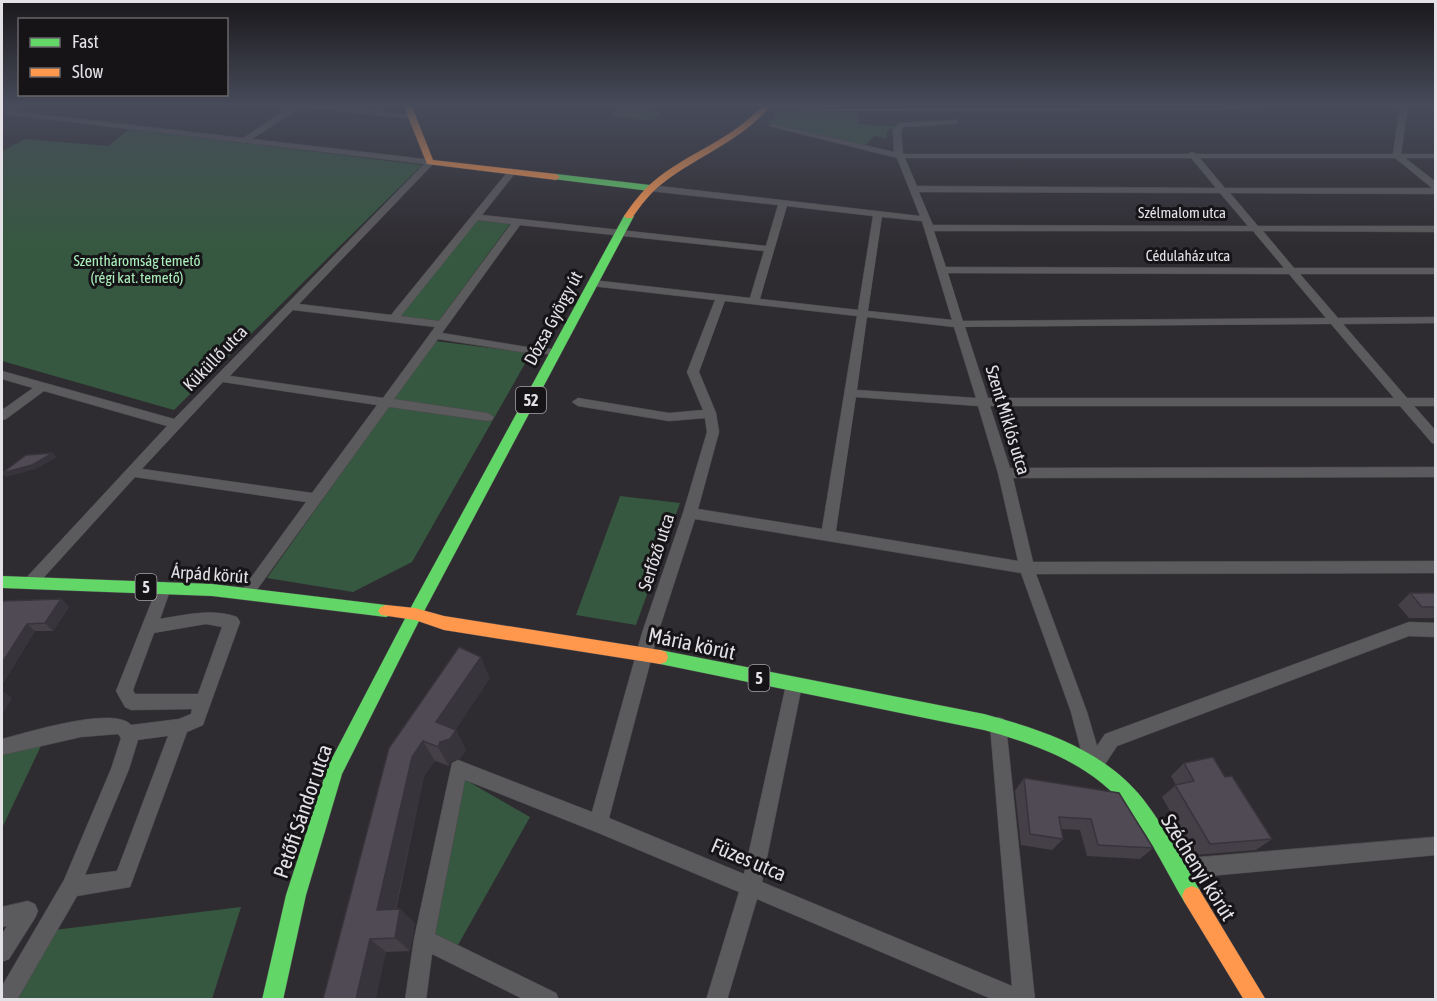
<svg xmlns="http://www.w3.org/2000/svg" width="1437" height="1001" font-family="'Asap Condensed',sans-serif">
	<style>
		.green { fill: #365840 }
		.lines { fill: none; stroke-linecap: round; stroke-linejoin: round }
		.street-casing { stroke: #4c494e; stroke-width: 1 }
		.fast-casing { stroke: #4c494e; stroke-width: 1 }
		.slow-casing { stroke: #4c494e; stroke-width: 1 }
		.street { fill: #5b5a5c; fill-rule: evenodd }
		.fast { fill: #63d668; fill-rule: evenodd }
		.slow { fill: #ff974d; fill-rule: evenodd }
		.rail { stroke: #656367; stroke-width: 2 }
		.wall { fill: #454048 }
		.shaded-wall { fill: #38343b }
		.building { fill: #504a54; stroke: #38343b; stroke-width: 1.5 }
		.labels { text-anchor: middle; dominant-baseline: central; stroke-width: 6; stroke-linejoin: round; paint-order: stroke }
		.far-street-label { font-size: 15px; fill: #e3e0e6; stroke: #161417 }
		.far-park-label { font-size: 15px; fill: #abefbc; stroke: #161417 }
		.shield { fill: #161417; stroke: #a6a3a8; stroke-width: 1.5 }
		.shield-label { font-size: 16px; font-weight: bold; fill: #e3e0e6 }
		.street-label { font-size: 18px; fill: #e3e0e6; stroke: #161417 }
		.near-street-label { font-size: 21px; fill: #e3e0e6; stroke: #161417 }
	</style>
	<rect width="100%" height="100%" fill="#2f2c31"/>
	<path class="green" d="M618,107L660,112L653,121L610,116Z
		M775,111L858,112L859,124L895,126L894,129H888L886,138L874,136L866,145L766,123L776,117L773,115Z
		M129,129L422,165L174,410L2,361V151L25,139L108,146Z
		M477,220L510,224L438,322L400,317Z
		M435,341L531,353L412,562L353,592L267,578Z
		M620,496L680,503L636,625L576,615Z
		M44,739L40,748L2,828V747Z
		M462,778L530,817L458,945L433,933Z
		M241,907L212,999L14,1000L54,930Z"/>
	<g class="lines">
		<defs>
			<path id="street" d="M294,104H319L412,115L416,117L412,119L301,107L252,139L433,160V164L299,304L391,315L509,170L512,169L516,172L482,215L766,246L778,205L650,191L646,188L650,185L920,216L897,158L769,126L773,124L894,152L893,130L899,123L955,120L959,122L955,124L904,127L901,130L903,154H1188L1192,152L1196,154H1393L1400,104H1408L1401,154H1436V158H1405L1436,182V194L1230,193L1258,226H1436V232L1263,231L1294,268H1436V274H1300L1338,318L1436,317V323L1343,324L1407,398H1436V406H1414L1436,431V444L1432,443L1400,406H990L1010,468L1436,467V477L1013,478L1033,562L1436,561V573L1036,574L1087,712L1097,746L1105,734L1409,622L1436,623V637L1409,636L1117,746L1100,772L1094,774L1088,772L1085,766L1071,712L1021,573L695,519L658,633L609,818L744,874L786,685L788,680L794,678L800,680L802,685L762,882L1012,986L990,725L992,719L998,717L1004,719L1006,725L1035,1000H994L757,899L727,1000H706L739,892L596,832L465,780L435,934L556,993L559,1000H525L432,954L426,1000H405L414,939L452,763L458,760L592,812L642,633L683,513L707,432L705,418L669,421L578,406L572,402L578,398L669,413L703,410L687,372L715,300L592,286L587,283L592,280L750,298L764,251L520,225L442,333L533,348L554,349L560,352L558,354H533L438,339L394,399L488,413L494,417L492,420L488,421L389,407L251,598L246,600L241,598L239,594L306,502L135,477L36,586L31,588L26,586L24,582L26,578L167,426L44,391L6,419L2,420V410L33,388L2,379V371L174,419L424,164L2,114V110L243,138ZM905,158H1191L1216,188L917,186ZM1200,158H1395L1432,188H1225ZM919,192L1220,193L1248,226L933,225ZM787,206L873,216L858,310L760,299ZM882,217L922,221L952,320L868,311ZM478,220L511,224L439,321L401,316ZM934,231H1253L1284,268L946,267ZM948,273L1289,274L1326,318L963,321ZM725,301L857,316L822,529L698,509L719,432L716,413L699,372ZM293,310L435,327L383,398L230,376ZM867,317L954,327L976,398L857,390ZM1331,324L1394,398H988L965,327ZM223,382L377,405L312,493L142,469ZM856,397L978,406L998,473L1018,561L836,531Z
				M164,582L169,584L171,588L160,619C186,615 211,608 237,617L240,622L205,719L203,725L187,732L130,887L77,896L17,1000H2V986L64,880L111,769L121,738L118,734L81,737L2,755V739C25,733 115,705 131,725L179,719L191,714L192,709L131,710L125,707L116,691L157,588L159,584ZM206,624L222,627L198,694H135L133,690L154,633ZM168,736L117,871L85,875L129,769L138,740Z
				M1436,837V855L1177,879L1170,876L1167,869L1170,862L1177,859Z
				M28,901L35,904L38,911L35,918L9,959L2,962V934L7,926L2,927V907Z"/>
			<path id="fast" d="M556,174L650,185L654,188L650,191L553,179L552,177Z
				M629,213L634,216L420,619L342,774L306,895L283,1000H262L286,895L328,766L410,609L624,216Z
				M2,576L212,584L386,605L391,607L394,611L391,615L386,617L212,596L2,588Z
				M660,650L984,714C1043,730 1104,750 1143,799C1165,827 1181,859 1199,889L1202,896L1199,903L1192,906L1185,903C1167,873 1152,840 1130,812C1094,765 1039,745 984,730L660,664L654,662L652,657L654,652Z"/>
			<path id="slow" d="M403,104H411L433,160L556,174L560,177L556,180L427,164Z
				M764,104H772C742,141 699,155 663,183C650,193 641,205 632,218H626L624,216C633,203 642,191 654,181C690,151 731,141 764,104Z
				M386,605L415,608L444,616L660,650L666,652L668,657L666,662L660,664L444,630L415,620L381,615L378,611L381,607Z
				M1192,886L1199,889L1266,1000H1244L1185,903L1182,896L1185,889Z"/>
		</defs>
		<use href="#street" class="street-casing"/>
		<use href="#fast" class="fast-casing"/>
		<use href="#slow" class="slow-casing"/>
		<use href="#street" class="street"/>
		<use href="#fast" class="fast"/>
		<use href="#slow" class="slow"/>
		<path class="rail" d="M725,104L826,110L1223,109L1284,104"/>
	</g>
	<path class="wall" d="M1410,593H1436V618H1409L1398,605Z
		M61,599L69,607L53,631H35L2,685V601Z
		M490,678L455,730L466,750L460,759L451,761L449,766L435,761L424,776L396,910L415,923L410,951L386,952L323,999L389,748Z
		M1184,763L1225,777L1272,839L1256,850L1195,855L1162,797L1176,785L1171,776Z
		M1024,778L1153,848L1140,859L1087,856L1080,830L1061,829L1063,839L1052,850L1021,845L1015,791Z"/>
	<path class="shaded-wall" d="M53,453L57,457L36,469L6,477L2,473Z
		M61,599L69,607L53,631L45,623Z
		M27,624L35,631L2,685V663Z
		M481,657L490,678L449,740L456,730L466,750L460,759L451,761L449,766L438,747L436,722Z
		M3,691L12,698L2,715V693Z
		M423,741L435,761L424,776L392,924L377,910L412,757Z
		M400,909L415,923L410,951L395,938Z
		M370,939L386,952L376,999H356Z"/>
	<path class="building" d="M53,453L32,465L2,473L26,455Z
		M1410,593H1436V607H1422Z
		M61,599L45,623L27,624L2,663V601Z
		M459,647L481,657L436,722L456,730L450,739L440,742L438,747L423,741L412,757L377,910L400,909L395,938L370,939L356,999H323L389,748Z
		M1213,757L1225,777L1232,776L1272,839L1210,844L1175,785L1194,781L1184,763Z
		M1024,778L1119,793L1153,848L1098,845L1091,819L1059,817L1063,839L1030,834Z"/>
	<linearGradient id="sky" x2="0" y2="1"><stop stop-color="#1a181b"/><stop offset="0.43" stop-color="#474b5a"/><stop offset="1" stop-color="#474b5a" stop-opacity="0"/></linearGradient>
	<rect width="1437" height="244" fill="url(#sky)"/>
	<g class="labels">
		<g class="far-street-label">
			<text x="1182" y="212">Szélmalom utca</text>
			<text x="1188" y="255">Cédulaház utca</text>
		</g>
		<g class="far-park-label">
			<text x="137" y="260">Szentháromság temető<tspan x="137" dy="17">(régi kat. temető)</tspan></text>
		</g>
		<g class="shield">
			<rect x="516" y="387" width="30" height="26" rx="4.5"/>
			<rect x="135.5" y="574" width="21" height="26" rx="4.5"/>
			<rect x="748.5" y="665" width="21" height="26" rx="4.5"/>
		</g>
		<g class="shield-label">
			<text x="531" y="400">52</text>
			<text x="146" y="587">5</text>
			<text x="759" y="678">5</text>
		</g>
		<g class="street-label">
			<text transform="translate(553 318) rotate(-62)">Dózsa György út</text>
			<text transform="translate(215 358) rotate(-46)">Küküllő utca</text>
			<text transform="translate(1008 420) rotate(73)">Szent Miklós utca</text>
			<text transform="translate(656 552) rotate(-72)">Serfőző utca</text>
			<text transform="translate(210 574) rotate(4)">Árpád körút</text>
		</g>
		<g class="near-street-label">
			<text transform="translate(692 643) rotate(12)">Mária körút</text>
			<text transform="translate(302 811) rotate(-71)">Petőfi Sándor utca</text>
			<text transform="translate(749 859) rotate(23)">Füzes utca</text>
			<text transform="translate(1199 867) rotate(58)">Széchenyi körút</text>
		</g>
	</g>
	<rect width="1437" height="1001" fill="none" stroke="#e3e0e6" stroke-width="6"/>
	<rect x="18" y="18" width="210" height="78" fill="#161417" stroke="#68666a" stroke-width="1.5"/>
	<rect x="30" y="38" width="30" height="9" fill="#63d668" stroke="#68666a" stroke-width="1.5"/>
	<text x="72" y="48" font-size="18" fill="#e3e0e6">Fast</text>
	<rect x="30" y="68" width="30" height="9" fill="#ff974d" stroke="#68666a" stroke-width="1.5"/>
	<text x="72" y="78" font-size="18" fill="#e3e0e6">Slow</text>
</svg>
